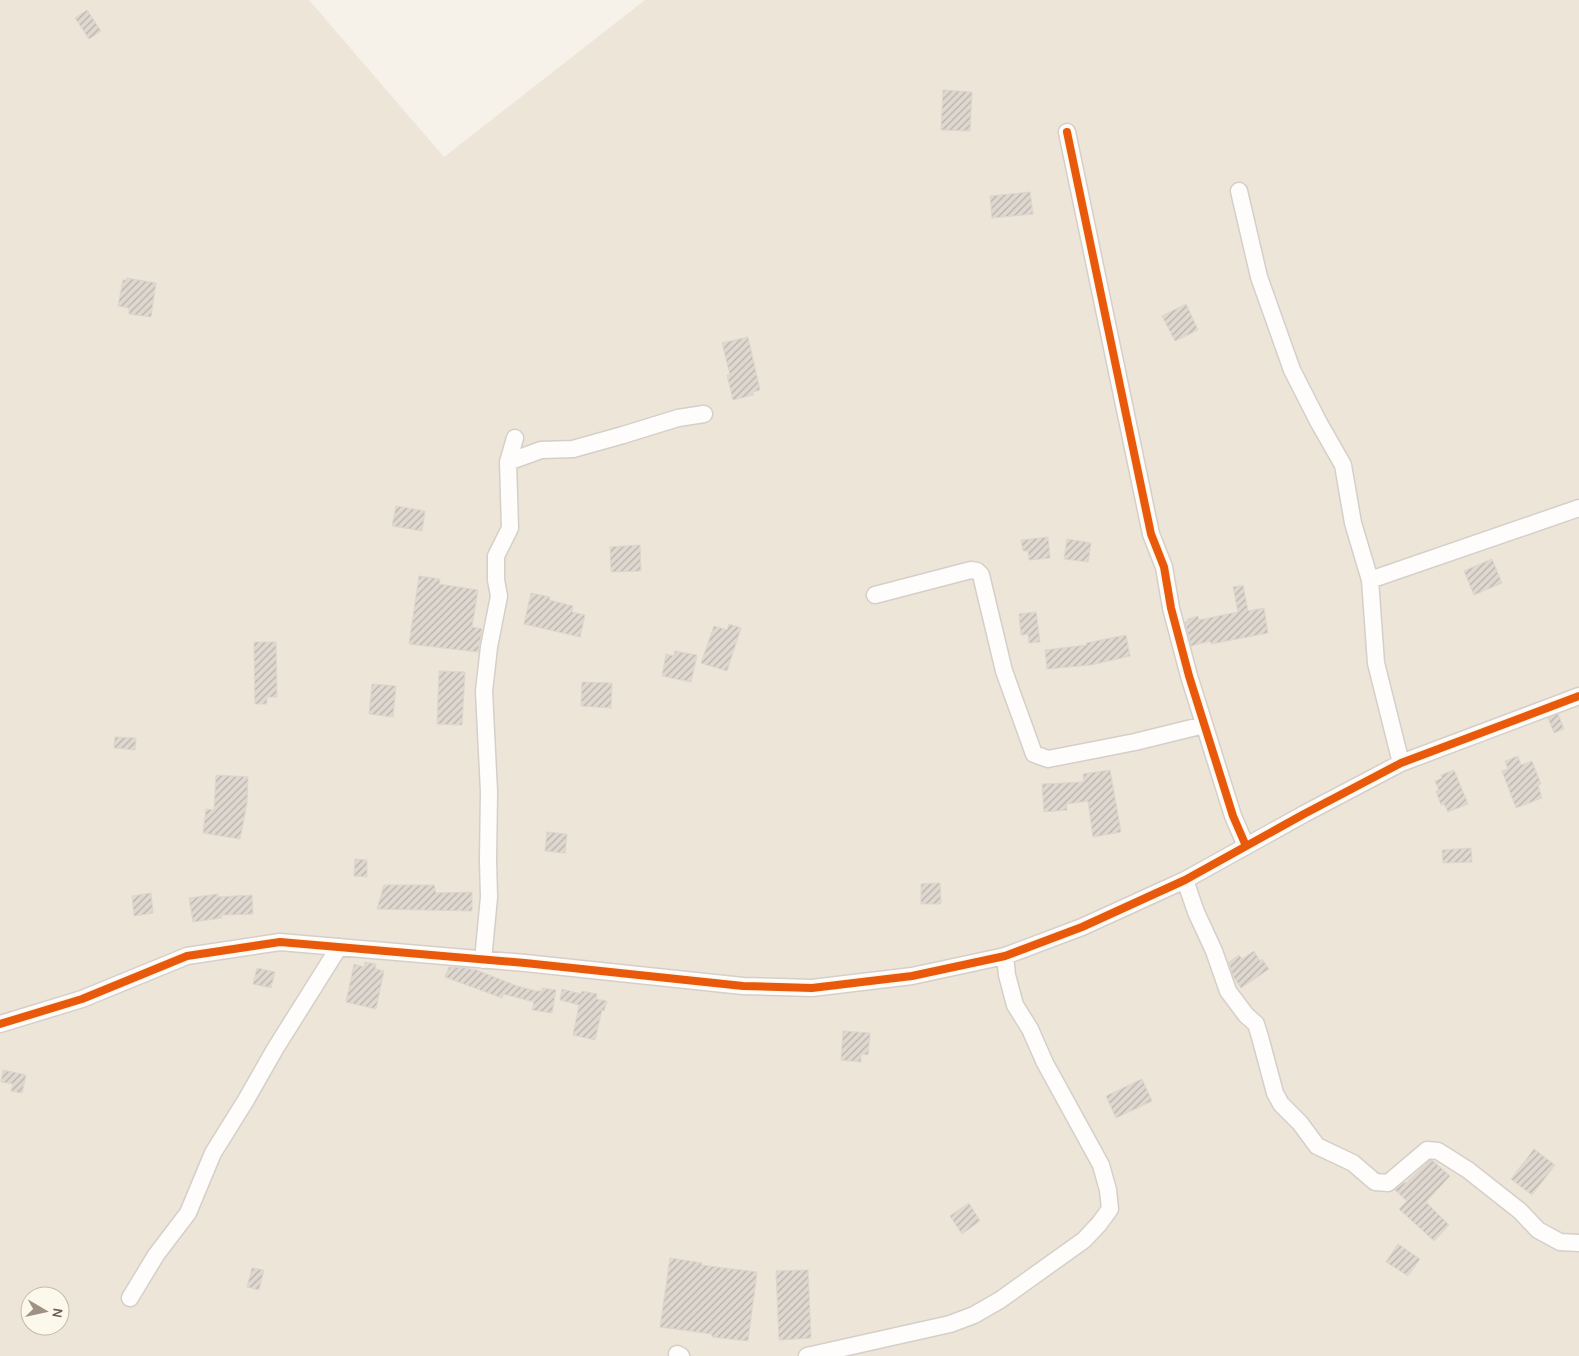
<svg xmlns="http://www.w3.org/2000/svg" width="1579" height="1356" font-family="Karla,sans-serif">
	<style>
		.residential { fill: #eee5d9; fill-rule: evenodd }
		.building { fill: url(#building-hatch); stroke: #ded6cd }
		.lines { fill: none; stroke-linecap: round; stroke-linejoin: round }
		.minor-casing { stroke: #d5cfc9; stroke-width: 19 }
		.minor { stroke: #fefdfc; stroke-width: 16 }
		.cycleway-casing { stroke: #fdf8ec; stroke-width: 11 }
		.cycleway { stroke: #e8590c; stroke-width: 8 }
	</style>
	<defs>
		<pattern id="building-hatch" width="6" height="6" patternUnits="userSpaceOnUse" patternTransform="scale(1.25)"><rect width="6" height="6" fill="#dfd8d0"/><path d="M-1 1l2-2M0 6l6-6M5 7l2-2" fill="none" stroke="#b9b2ab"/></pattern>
	</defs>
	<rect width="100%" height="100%" fill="#f6f2ea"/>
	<path class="residential" d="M0,0H309L444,157L645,0H1579V1356H0ZM30,1296H60V1326H30Z"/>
	<path class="building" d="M87,10L101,31L89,39L75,18Z
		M943,90L972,92L970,131L941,130Z
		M1030,192L1033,214L992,218L990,196Z
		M127,278L156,283L151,317L129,314V308L118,306L123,280H127Z
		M1186,304L1198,330L1175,341L1162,316Z
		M748,337L760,390L753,392V395L733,400L727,375H730L722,343Z
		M396,506L425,511L422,531L392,526Z
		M1048,537L1050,558L1029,560L1028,551H1023L1021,540Z
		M1067,539L1091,543L1088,562L1064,559Z
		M640,545L641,571L611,572L610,547Z
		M1492,559L1502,583L1474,595L1464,571Z
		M419,576L440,579L439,584L478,590L472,627L482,629L478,652L409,644Z
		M1243,585L1248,611L1264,608L1268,633L1211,644L1210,641L1191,646L1185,622L1188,621V619L1198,616L1199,620L1238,612L1233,587Z
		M531,593L550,597L549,600L573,606L572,612L585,615L580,637L524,624Z
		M1036,612L1040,642L1029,643L1028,634L1021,635L1019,614Z
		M729,624L741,628L727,671L701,663L714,626L727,630Z
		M1126,635L1130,656L1091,665L1047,669L1045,650L1087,645L1086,643Z
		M254,642H276L277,697H267V704H255Z
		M675,651L697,655L691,682L662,676L666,654L674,656Z
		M439,671L465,672L462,725L437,724Z
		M582,682L612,683L611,708L581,706Z
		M372,684L396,686L393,717L369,714Z
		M1558,714L1564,729L1554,733L1548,718Z
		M115,737L136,738L135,750L114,748Z
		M1518,756L1521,765L1532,761L1541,784L1538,785L1542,798L1516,808L1502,771L1508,769L1505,761Z
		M1110,770L1121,832L1093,837L1088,801L1066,804L1067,810L1044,812L1042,784L1084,782L1083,774Z
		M1454,770L1468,804L1448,812L1444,804L1441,805L1436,791L1439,790L1435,781L1442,778L1441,775Z
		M216,775L248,777L247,803L240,839L203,833L206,809L214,810Z
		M547,832L567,834L565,853L545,851Z
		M1471,848L1472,862L1443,863L1442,850Z
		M355,859L367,860V877L354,876Z
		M940,883L941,904H921V884Z
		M384,885H434L436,893L472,892V911L377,909Z
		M151,893L153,913L134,916L132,896Z
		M218,894V897L252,895L253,914L221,915L222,918L193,922L189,898Z
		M1254,951L1260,961L1262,959L1269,969L1241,988L1233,976L1229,962L1239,955L1242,959Z
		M365,962L376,964L375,969L384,971L376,1009L346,1002L354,964L364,967Z
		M449,967L468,968L473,970L474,969L517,986L536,991H542V988L556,990L552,1013L532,1010L534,1002L503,994L502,998L445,977Z
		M257,968L275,972L271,988L253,984Z
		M562,989L581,994L582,991L597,994L596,999L607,1001L604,1011L602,1010L595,1040L573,1035L579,1005L560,1000Z
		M843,1031L870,1033L868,1055L861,1054V1062L841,1060Z
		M3,1070L26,1075L22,1093L11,1091L13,1084L1,1082Z
		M1142,1079L1152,1101L1116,1118L1106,1096Z
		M1534,1149L1555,1165L1532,1195L1511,1179Z
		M1430,1160L1433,1161L1450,1176L1426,1202L1449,1225L1434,1241L1399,1209L1407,1201L1395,1190L1405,1182L1406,1183Z
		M969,1203L980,1221L962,1234L950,1216Z
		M1398,1244L1420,1259L1408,1276L1386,1262Z
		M670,1258L702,1263L701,1265L757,1272L748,1341L712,1337V1334L660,1327Z
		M252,1268L264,1270L259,1290L247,1287Z
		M808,1270L811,1338L779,1340L776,1271Z"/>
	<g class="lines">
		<defs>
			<path id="minor" d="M1067,132L1151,534L1164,567L1171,608L1189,676L1233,816L1246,846
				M1239,191L1259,277L1292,370L1319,423L1343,465L1353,523L1370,580
				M508,462L541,450L573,449L623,435L678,418L704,414
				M875,595L971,570L977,571L981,575L1004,671L1034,754L1048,759L1135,742L1204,725
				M1401,763L1376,663L1370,580L1579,508
				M1185,880L1196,912L1214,951L1228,991L1246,1015L1256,1024L1260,1037L1275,1093L1281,1104L1300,1123L1317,1146L1353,1163L1375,1182L1388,1183L1427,1150L1438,1151L1468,1170L1520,1211L1538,1230L1560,1242L1579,1243
				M483,960L489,897L488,860L489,792L484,691L489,647L499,596L496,580V556L510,528L508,462L515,438
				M0,1024L82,999L187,956L280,942L525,963L743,986L812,988L912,976L1005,956L1082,927L1185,880L1304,814L1401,763L1579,696
				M130,1298L156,1255L188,1213L213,1153L246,1100L275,1049L339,947
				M677,1354L681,1356
				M807,1356L950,1324L974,1315L1000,1300L1084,1240L1099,1224L1110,1209L1108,1190L1101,1165L1045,1063L1030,1029L1015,1005L1007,975L1005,956"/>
		</defs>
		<use href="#minor" class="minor-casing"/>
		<use href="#minor" class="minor"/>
		<defs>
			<path id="cycleway" d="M1067,132L1151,534L1164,567L1171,608L1189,676L1233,816L1246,846
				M0,1024L82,999L187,956L280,942L525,963L743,986L812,988L912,976L1005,956L1082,927L1185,880L1304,814L1401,763L1579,696"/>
		</defs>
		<use href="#cycleway" class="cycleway-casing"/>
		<use href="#cycleway" class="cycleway"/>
	</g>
	<g transform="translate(45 1311) rotate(99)"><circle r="24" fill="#fdf8ec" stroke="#c5baad"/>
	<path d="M0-4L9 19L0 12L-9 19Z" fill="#a09185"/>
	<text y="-8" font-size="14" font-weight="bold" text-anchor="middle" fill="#715d4e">N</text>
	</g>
</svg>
